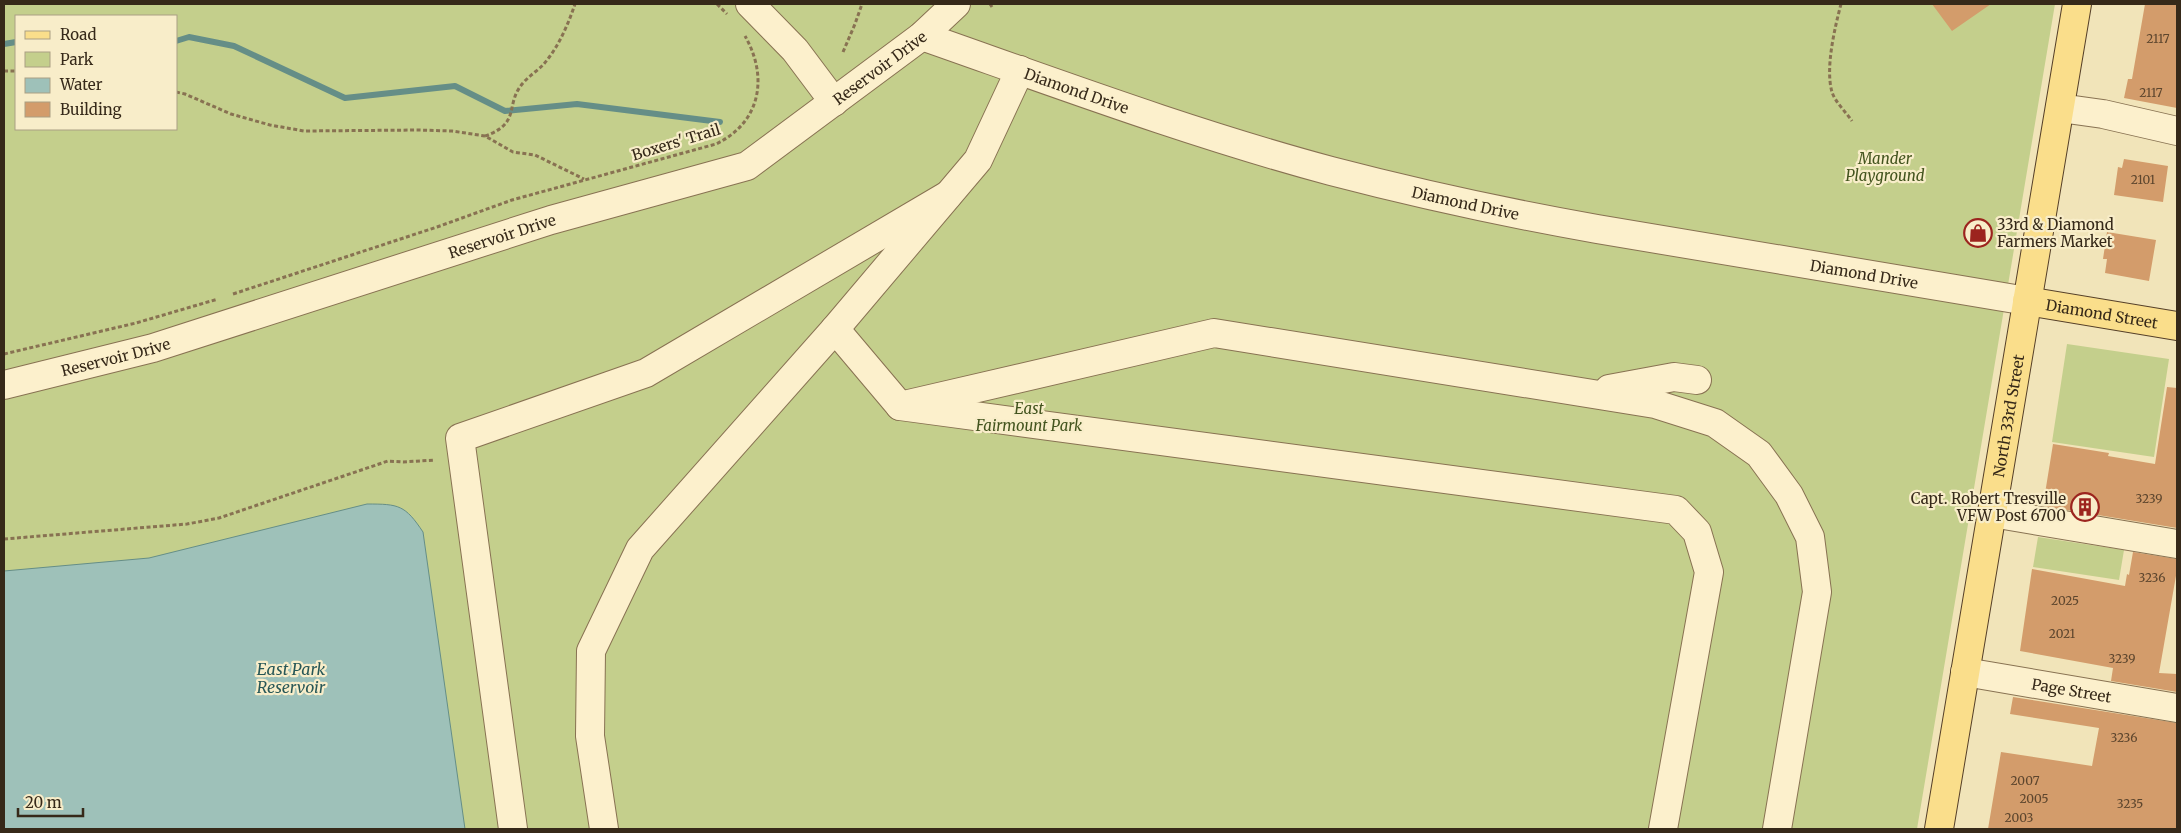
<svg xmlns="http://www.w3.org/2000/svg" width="2181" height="833" font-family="Merriweather,serif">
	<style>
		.green { fill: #c4cf8c; fill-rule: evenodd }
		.water { fill: #9ec1b9; stroke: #658e87 }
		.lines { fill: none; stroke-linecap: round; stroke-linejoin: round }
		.stream { stroke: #658e87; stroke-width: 6 }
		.building { fill: #d39c6b }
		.minor-casing { stroke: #887252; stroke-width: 30 }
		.major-casing { stroke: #553f28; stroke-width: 30 }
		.path { stroke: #887252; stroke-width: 3; stroke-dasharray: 4 2.5; stroke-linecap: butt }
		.minor { stroke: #fcf0cc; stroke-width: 28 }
		.major { stroke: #fade8b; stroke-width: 28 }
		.labels { text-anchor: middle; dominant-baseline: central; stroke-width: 4.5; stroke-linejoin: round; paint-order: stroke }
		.number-label { font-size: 12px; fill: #5d462e }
		.street-label { font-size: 15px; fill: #362919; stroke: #f8edc9 }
		.park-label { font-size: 15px; font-style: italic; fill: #43541e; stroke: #f8edc9 }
		.poi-label { font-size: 15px; fill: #362919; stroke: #f8edc9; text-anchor: start }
		.water-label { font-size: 16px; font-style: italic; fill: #275757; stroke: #f8edc9 }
	</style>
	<rect width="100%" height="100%" fill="#f1e4b9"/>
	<path class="green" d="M4,4H2055L1917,829H4ZM16,16H176V129H16Z
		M2067,344L2169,359L2154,457L2052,442Z
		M2038,537L2124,550L2119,580L2033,567Z"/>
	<path class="water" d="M367,504C399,504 405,505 423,532L465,829H4V571L149,558Z"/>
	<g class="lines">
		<path class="stream" d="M176,41L189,37L234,46L345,98L455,86L505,111L577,104L720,122
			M4,44L16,42"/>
	</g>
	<path class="building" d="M1932,4H1991L1952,31Z
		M2145,4H2177V108L2124,98L2128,79H2132Z
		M2124,159L2168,166L2163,202L2114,195L2118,167L2122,168Z
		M2107,232L2156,240L2149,281L2105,273L2107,259H2103Z
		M2167,387L2177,388V528L2043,506L2053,444L2109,453L2108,456L2155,464Z
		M2133,552L2177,559V570L2159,673L2177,674V692L2111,681L2113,668L2020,651L2032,569L2125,586L2127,574L2129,575Z
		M2013,697L2177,723V829H1988L2001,752L2092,766L2099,728L2010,714Z"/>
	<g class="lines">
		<defs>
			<g id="minor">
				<path d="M750,4L795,50L834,102"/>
				<path id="s1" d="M922,36C1056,83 1193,134 1331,171C1419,194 1507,213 1597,229L2027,301"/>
				<path d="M2060,108L2103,114L2177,131"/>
				<path d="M835,329L900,406L1676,510L1697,532L1709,572L1663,829"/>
				<path id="s2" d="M4,385L153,348L551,220L747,166L922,36L956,4"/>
				<path d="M1609,389L1674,377L1697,380"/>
				<path d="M900,406L1214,333L1655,404L1715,423L1759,454L1789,495L1810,537L1817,592L1777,829"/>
				<path d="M1992,513L2177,544"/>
				<path id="s3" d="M1965,672L2177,708"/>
				<path d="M513,829L460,438L646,373L948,195"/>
				<path d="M604,829L590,736L591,651L640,549L835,329L978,160L1020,70"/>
			</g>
			<g id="major">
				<path id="s4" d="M2027,301L2177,326"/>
				<path id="s5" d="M1939,829L2077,4"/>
			</g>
		</defs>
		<use href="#minor" class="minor-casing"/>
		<use href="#major" class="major-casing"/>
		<path class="path" d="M717,4L727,14
			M990,4L992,7
			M1841,4C1835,27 1825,68 1832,92C1835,102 1846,112 1852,121
			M843,52L855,24L862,4
			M4,71H16
			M176,92L185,94L231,114L270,125L304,131L418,130L452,131L485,136L513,152L535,155L584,179
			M485,136C522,123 504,105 523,83C529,76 537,71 543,65C558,48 568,25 575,4
			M233,294L437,227L512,200L716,144C760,123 769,78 745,36
			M4,354L136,323L218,299
			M4,539L187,524L219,518L388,461L403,462L435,460"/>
		<use href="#minor" class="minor"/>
		<use href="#major" class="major"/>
	</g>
	<defs>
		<symbol id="shop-ring" viewBox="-11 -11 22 22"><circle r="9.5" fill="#f8edc9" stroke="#9c241e" stroke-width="1.5"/><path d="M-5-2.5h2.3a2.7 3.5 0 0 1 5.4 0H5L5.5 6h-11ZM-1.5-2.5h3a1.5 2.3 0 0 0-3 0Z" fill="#9c241e"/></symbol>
		<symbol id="building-ring" viewBox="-11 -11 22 22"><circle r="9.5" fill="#f8edc9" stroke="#9c241e" stroke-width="1.5"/><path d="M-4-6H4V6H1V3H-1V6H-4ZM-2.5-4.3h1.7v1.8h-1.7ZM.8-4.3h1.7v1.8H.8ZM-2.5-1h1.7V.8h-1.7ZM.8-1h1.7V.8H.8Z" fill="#9c241e"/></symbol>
	</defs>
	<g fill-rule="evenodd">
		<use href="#shop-ring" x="1962" y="217" width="32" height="32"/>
		<use href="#building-ring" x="2069" y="491" width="32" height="32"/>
	</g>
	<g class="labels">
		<g class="number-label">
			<text x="2158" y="38">2117</text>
			<text x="2151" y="92">2117</text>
			<text x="2143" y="179">2101</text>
			<text x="2149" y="498">3239</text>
			<text x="2152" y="577">3236</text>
			<text x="2065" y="600">2025</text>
			<text x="2062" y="633">2021</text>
			<text x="2122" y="658">3239</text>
			<text x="2124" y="737">3236</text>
			<text x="2025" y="780">2007</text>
			<text x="2034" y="798">2005</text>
			<text x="2130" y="803">3235</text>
			<text x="2019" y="817">2003</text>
		</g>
		<g class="street-label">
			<text stroke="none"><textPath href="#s2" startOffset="940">Reservoir Drive</textPath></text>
			<text stroke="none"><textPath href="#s1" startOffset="164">Diamond Drive</textPath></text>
			<text transform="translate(676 142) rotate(-17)">Boxers' Trail</text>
			<text stroke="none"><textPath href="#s1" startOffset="569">Diamond Drive</textPath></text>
			<text stroke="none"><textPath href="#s2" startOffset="520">Reservoir Drive</textPath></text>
			<text stroke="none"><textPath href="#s1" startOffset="974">Diamond Drive</textPath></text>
			<text stroke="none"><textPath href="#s4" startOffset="76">Diamond Street</textPath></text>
			<text stroke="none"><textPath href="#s2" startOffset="115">Reservoir Drive</textPath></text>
			<text stroke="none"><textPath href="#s5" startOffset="419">North 33rd Street</textPath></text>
			<text stroke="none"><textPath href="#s3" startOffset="108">Page Street</textPath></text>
		</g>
		<g class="park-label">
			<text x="1885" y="158">Mander<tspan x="1885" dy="17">Playground</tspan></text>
			<text x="1029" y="408">East<tspan x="1029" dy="17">Fairmount Park</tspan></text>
		</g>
		<g class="poi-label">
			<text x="1997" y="224">33rd &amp; Diamond<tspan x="1997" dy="17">Farmers Market</tspan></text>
			<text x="2066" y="498" text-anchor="end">Capt. Robert Tresville<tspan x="2066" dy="17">VFW Post 6700</tspan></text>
		</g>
		<g class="water-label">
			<text x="291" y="669">East Park<tspan x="291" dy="18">Reservoir</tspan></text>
		</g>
	</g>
	<rect width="2181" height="833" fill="none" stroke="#362919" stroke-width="10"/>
	<rect x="15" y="15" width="162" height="115" fill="#f8edc9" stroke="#aa9f83"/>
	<rect x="25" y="31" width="25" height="8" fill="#fade8b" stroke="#aa9f83"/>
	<text x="60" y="40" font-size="15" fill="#362919">Road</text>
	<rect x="25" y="52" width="25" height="15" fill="#c4cf8c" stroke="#aa9f83"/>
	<text x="60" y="65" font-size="15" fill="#362919">Park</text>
	<rect x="25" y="78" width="25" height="15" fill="#9ec1b9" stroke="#aa9f83"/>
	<text x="60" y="90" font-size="15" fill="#362919">Water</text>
	<rect x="25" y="102" width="25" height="15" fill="#d39c6b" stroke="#aa9f83"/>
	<text x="60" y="115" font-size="15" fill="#362919">Building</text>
	<path d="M18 808v8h65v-8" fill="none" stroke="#362919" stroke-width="2.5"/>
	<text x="25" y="808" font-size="15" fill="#362919" stroke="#f8edc9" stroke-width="4" paint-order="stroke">20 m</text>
</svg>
